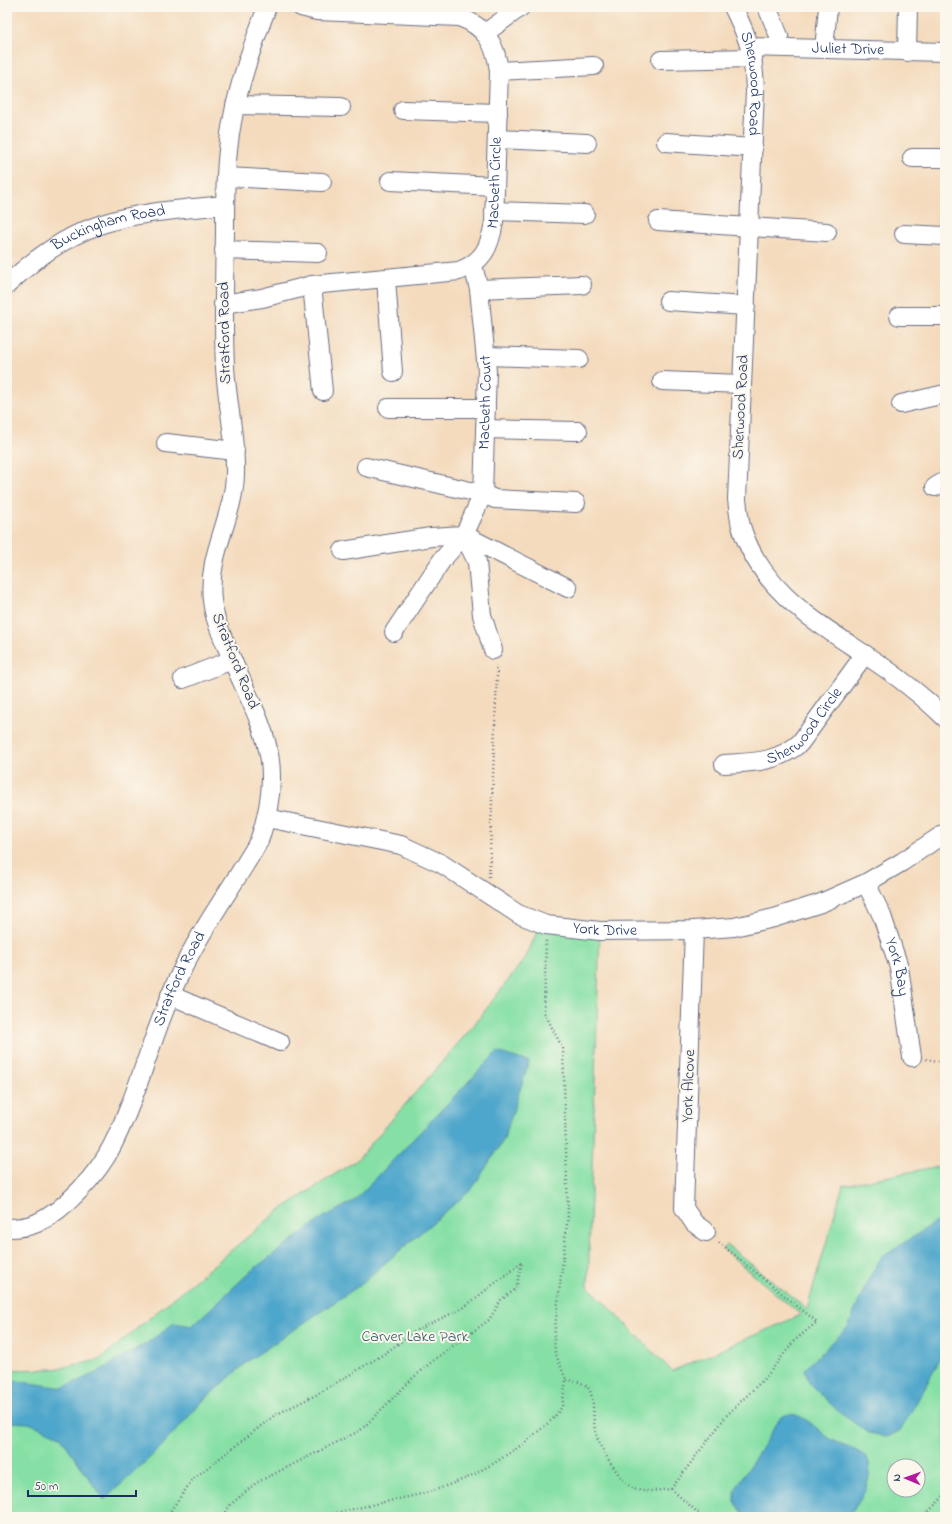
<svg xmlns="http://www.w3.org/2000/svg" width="952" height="1524" font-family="'Indie Flower',sans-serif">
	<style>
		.green { fill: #86e0a5; stroke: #508882; fill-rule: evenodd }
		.water { fill: #4ea6cb; stroke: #346a94 }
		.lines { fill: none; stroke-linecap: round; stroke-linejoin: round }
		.minor-casing { stroke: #676b80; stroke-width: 20 }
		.path { stroke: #676b80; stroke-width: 2.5; stroke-dasharray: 1 3; stroke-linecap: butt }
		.minor { stroke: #fff; stroke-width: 18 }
		.labels { text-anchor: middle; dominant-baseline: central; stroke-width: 4; stroke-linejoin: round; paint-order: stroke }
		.street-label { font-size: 16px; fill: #1b2f5e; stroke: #fbf7ec }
		.park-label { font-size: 16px; fill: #365b70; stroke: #fbf7ec }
	</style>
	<rect width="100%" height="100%" fill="#fbf7ec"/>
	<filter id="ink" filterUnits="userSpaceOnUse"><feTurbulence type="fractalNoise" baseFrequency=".025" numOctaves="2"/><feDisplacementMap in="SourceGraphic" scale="8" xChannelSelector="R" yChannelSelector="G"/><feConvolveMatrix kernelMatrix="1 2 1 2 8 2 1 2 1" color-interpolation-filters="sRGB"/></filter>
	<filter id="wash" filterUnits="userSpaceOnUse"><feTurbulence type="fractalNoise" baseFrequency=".012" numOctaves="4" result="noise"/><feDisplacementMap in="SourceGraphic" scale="16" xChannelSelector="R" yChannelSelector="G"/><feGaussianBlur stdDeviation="0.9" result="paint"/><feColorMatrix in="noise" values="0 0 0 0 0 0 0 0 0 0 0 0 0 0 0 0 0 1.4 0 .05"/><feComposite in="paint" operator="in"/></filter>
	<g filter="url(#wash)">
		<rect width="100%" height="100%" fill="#f4dbbe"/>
		<path class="green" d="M541,923L600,931L588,1286L672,1371L801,1315L723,1249L727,1245L807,1309L843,1185L945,1165V1517H7V1370L54,1369L99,1360L280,1210L357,1160L474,1025L526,957ZM894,1466H918V1490H894Z"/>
		<path class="water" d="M497,1052L529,1062L504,1139L472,1189L357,1287L248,1361L203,1401L157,1451L104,1500L60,1436L29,1423L7,1422V1382L18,1381L62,1388L98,1372L153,1339L174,1323L192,1326L251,1271L324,1217L354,1201Z
			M945,1216V1346L936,1367L901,1430L888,1437L869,1433L840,1413L809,1383L805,1369L848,1327L868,1280L881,1258Z
			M788,1414C805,1413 819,1433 834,1441C842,1446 865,1452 868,1460C875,1477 859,1508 845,1517H746L735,1502V1490L781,1417Z"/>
	</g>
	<g filter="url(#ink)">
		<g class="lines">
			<defs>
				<g id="minor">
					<path id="s1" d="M733,7C749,39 754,55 755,91L737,499C738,508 739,518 741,526C760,589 813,620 864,654C893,673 920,693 945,718"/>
					<path d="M767,7L779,36L780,47"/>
					<path d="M485,33L521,7"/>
					<path id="s2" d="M751,47L945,52"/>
					<path d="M824,49L828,7"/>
					<path d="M907,52L908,7"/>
					<path d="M661,60L753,58"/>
					<path d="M499,71L594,66"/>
					<path d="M235,105L341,107"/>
					<path d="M403,110L498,113"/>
					<path d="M497,139L587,143"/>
					<path d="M666,142L753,148"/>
					<path d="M912,158H945"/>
					<path d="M226,177L322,182"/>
					<path d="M390,181L495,186"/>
					<path d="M494,211L585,214"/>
					<path d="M658,221L827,232"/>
					<path d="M904,234L945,236"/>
					<path d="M224,250L318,253"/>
					<path d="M386,279L393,372"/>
					<path id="s3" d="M7,285C79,215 131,214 225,205"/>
					<path d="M312,285L323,391"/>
					<path d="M479,289L582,285"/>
					<path d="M668,301L746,306"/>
					<path id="s4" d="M223,304L262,298L312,285L459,271C483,262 490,247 494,222L499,71C496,44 485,26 459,17L317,11L301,7"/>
					<path d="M899,316H945"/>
					<path d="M487,356L579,359"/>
					<path d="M662,381L742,384"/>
					<path d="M901,404L945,394"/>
					<path d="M388,408H486"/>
					<path d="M485,429L578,431"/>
					<path d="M166,443L235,451"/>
					<path d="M366,467L483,494L495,499L576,503"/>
					<path d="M935,487L945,481"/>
					<path id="s5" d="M464,535L483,494L487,371L479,289L473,266"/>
					<path d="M343,551L431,537L464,535L568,588"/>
					<path d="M394,632L442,560L464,535L477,562L482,615L493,650"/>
					<path d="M183,679L232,660"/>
					<path id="s6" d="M724,764C754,762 776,763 800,743L865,654"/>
					<path id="s7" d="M267,818L401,845L442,864L518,914L546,925L600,931L694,930L734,927L774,918L821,903L866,883L902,862L945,833"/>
					<path id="s8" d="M866,883L882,916L899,967L912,1057"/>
					<path d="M694,930L684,1208L694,1223L706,1232"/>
					<path d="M170,995L280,1042"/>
					<path id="s9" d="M7,1228C17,1228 28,1227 37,1223C65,1210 98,1174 112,1146C140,1091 153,1029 180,974C202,927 234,885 259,841C287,760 262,729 231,657C223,638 214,620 212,600C207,553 234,518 235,474C236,438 227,403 225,367C223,323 224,278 225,234C225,197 225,159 232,122C239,82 253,45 267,7"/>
				</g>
			</defs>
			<use href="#minor" class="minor-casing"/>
			<path class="path" d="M489,877L497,675L496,665
				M926,1059L945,1062
				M566,1380C575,1381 586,1382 590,1391C595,1402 592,1422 596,1434C599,1447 622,1484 634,1489C646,1493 659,1490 671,1489L703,1517
				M671,1489L727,1415L767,1376L794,1341L817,1322L717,1241
				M166,1517L193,1479L275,1415L316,1395L384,1354L417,1330L463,1308L522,1262L516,1289L501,1300L489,1320L435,1359L413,1378L361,1430L256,1483L229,1506L224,1517
				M317,1517L430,1492L467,1478L496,1462L523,1444L552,1420L562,1407L566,1380L555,1352L554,1336L568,1215L563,1049L544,1012L546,940
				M923,1517L945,1495"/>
			<use href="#minor" class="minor"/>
		</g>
	</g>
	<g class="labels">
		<g class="street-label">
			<text stroke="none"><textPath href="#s2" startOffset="97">Juliet Drive</textPath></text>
			<text stroke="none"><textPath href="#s1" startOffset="80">Sherwood Road</textPath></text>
			<text stroke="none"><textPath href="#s4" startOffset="342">Macbeth Circle</textPath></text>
			<text stroke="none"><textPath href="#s3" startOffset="119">Buckingham Road</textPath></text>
			<text transform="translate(225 333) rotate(-91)">Stratford Road</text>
			<text stroke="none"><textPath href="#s5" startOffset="137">Macbeth Court</textPath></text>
			<text transform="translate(741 407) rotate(-87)">Sherwood Road</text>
			<text transform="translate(235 661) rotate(68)">Stratford Road</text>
			<text stroke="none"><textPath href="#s6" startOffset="95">Sherwood Circle</textPath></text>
			<text stroke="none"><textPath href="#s7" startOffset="362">York Drive</textPath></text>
			<text stroke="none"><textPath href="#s8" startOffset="90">York Bay</textPath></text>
			<text stroke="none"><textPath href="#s9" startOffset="320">Stratford Road</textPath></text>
			<text transform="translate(689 1086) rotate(-88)">York Alcove</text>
		</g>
		<g class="park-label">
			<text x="415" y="1337">Carver Lake Park</text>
		</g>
	</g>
	<rect width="952" height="1524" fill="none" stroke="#fbf7ec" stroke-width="24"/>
	<g transform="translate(906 1478) rotate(272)"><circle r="19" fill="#fbf7ec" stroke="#a1a7b3"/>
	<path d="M0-3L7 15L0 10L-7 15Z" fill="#b5179e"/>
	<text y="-6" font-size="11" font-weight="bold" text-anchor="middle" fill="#1b2f5e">N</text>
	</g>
	<path d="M28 1490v6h108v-6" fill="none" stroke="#1b2f5e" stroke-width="2"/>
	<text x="34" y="1490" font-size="12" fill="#1b2f5e" stroke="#fbf7ec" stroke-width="3" paint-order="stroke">50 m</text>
</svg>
